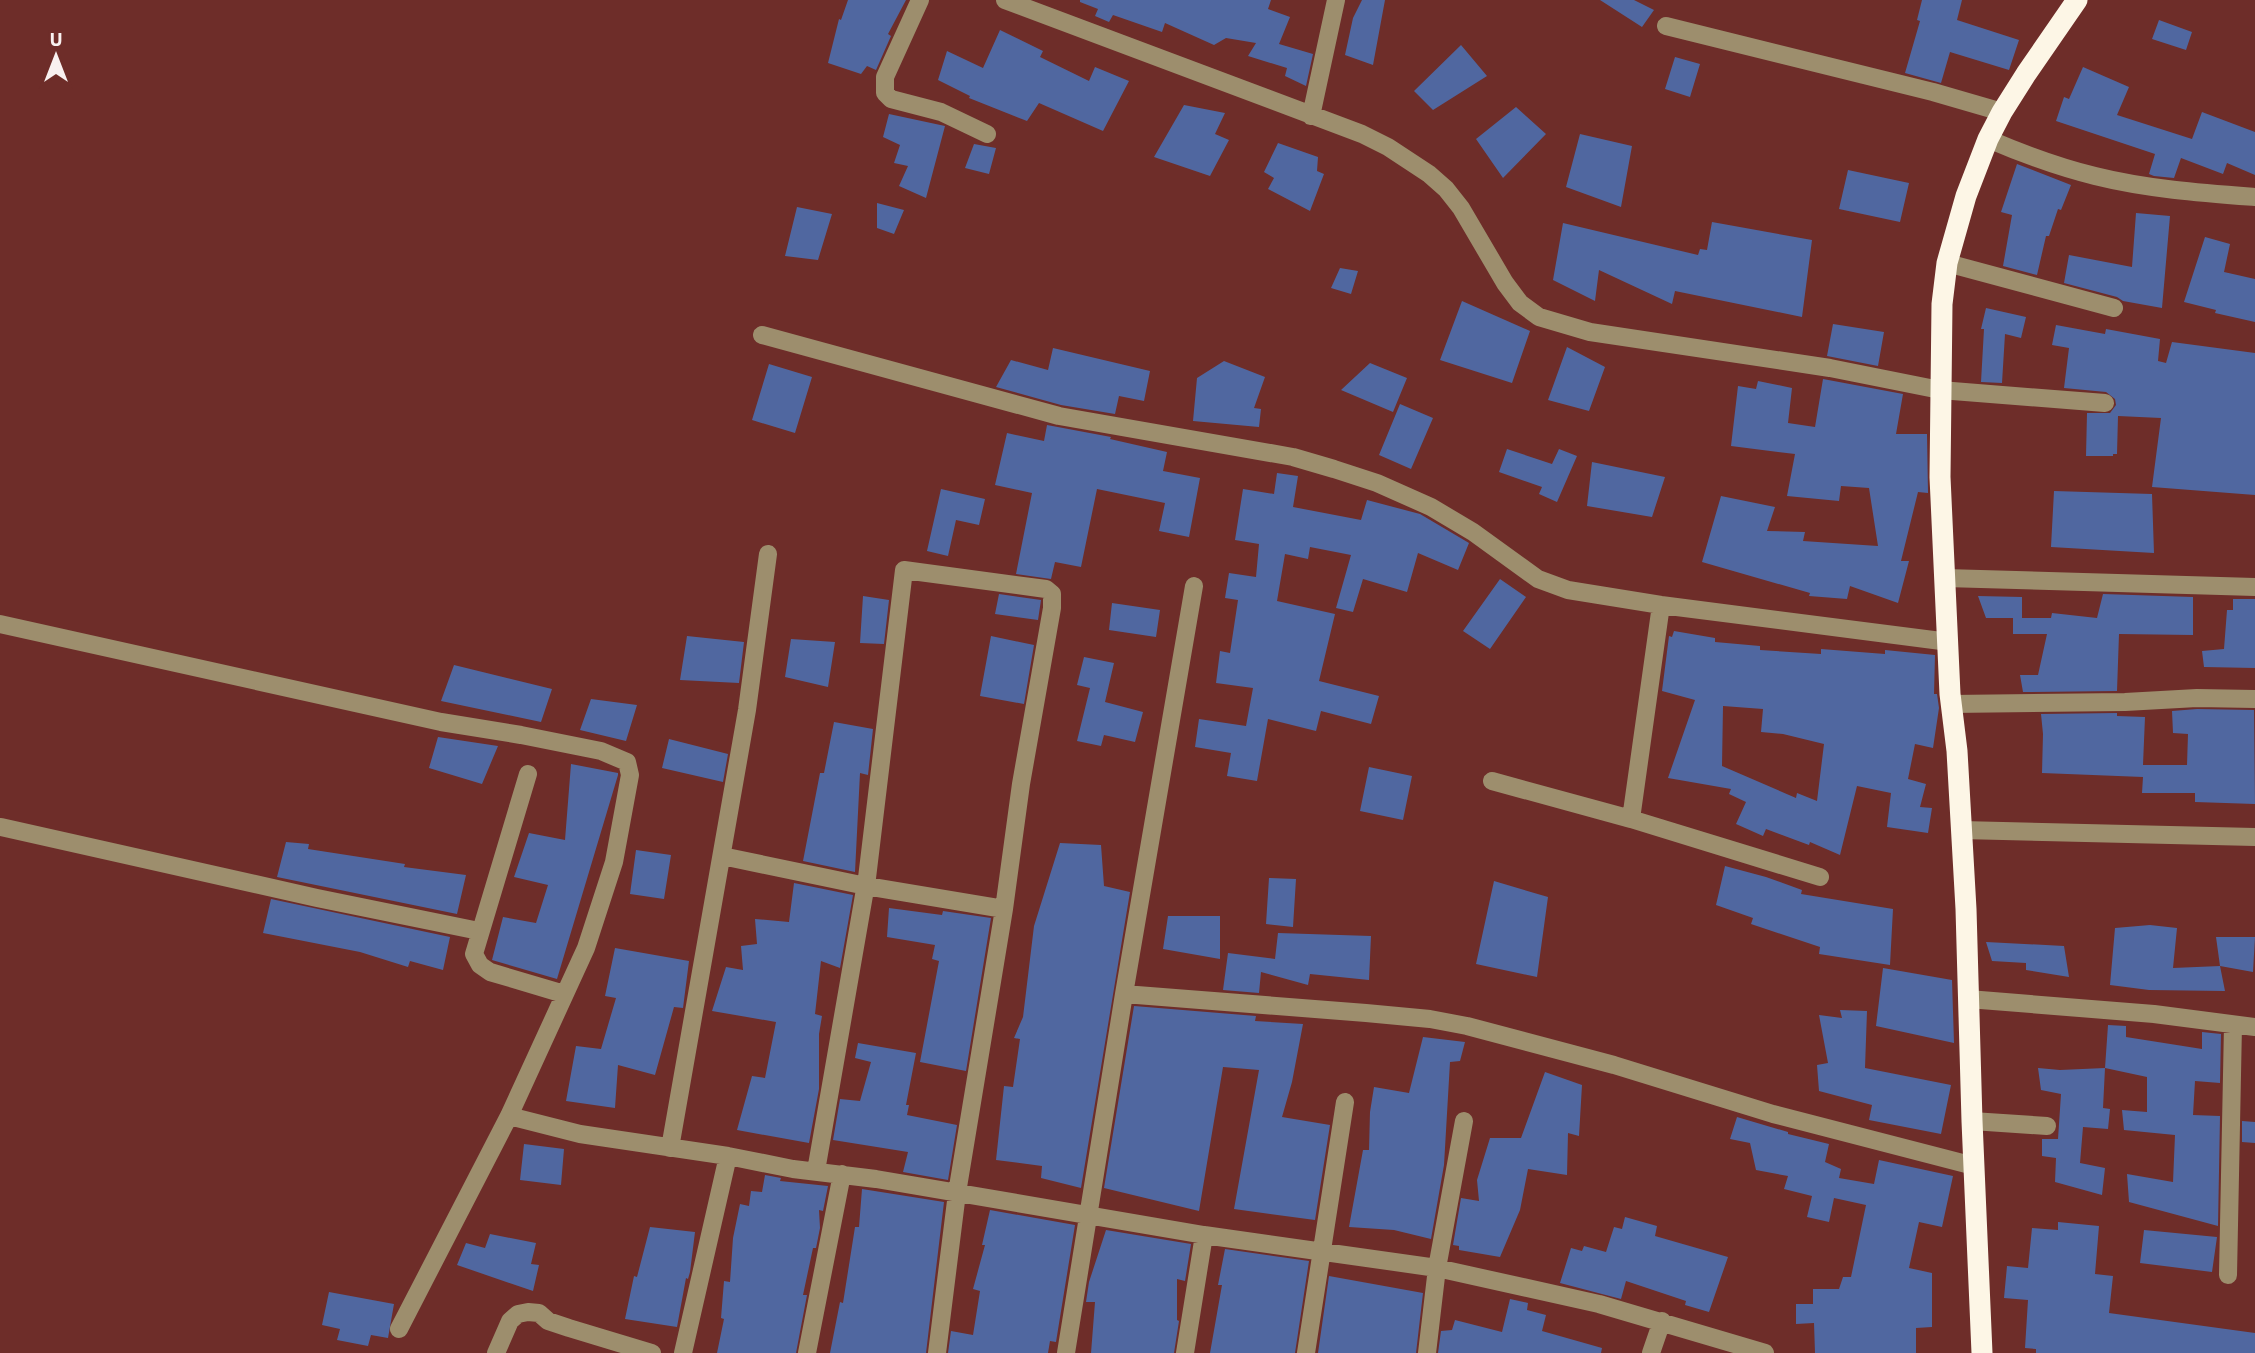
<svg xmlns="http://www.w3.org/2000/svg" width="2255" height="1353" font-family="'IBM Plex Sans',sans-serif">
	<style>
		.building { fill: #5067a0; fill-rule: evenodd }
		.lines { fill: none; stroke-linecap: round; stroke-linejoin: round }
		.minor { stroke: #9d8e6d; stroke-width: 18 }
		.highway { stroke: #fdf6e6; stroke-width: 21 }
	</style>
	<rect width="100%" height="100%" fill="#6e2d29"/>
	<path class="building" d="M848,0H906L888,34L891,36L876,70L867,66L861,74L828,63L839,19L841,20Z
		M1080,0H1271L1268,9L1290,17L1279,44L1313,54L1306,86L1285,76L1287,68L1248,56L1256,43L1226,38L1214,45L1165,23L1162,32L1113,15L1109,22L1095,16L1098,9L1080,2Z
		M1362,0H1385L1373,65L1345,55L1353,18Z
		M1600,0H1634L1654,10L1642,27Z
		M1922,0H1962L1957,20L2019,40L2009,70L1950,52L1941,83L1905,73L1920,21L1917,20Z
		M2159,20L2192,32L2186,50L2152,39Z
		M1000,30L1043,51L1040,57L1089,81L1095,67L1129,81L1103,131L1039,103L1027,121L969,98L970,96L938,80L947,51L983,68Z
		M1461,45L1487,76L1433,110L1414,91Z
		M1675,57L1700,64L1690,97L1665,89Z
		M2083,67L2129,87L2117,115L2192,139L2202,112L2255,132V175L2227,163L2223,174L2181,158L2174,178L2154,176L2149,174L2155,154L2056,121L2064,97L2069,99Z
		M1184,105L1225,113L1215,134L1229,140L1210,176L1154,157Z
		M1516,107L1546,134L1503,178L1476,139Z
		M889,114L945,126L926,198L899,186L908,166L894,163L900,145L883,137Z
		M1580,134L1632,146L1621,207L1566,187Z
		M1278,143L1318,157L1317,171L1324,174L1310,211L1268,189L1274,178L1264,172Z
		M974,144L996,148L989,174L965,168Z
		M2017,164L2071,185L2061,210L2058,209L2049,236H2046L2037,275L2003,266L2012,215L2001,212Z
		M1848,170L1909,183L1900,222L1839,209Z
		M877,203L904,210L894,234L877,228Z
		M797,207L832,214L818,260L785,256Z
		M2136,213L2170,216L2162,308L2123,301L2117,297L2064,283L2069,255L2132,267Z
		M1712,222L1812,240L1802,317L1675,291L1672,304L1599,270L1595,301L1553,280L1563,223L1698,255L1700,249L1707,250Z
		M2205,237L2230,244L2224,272L2255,279V322L2215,313L2216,310L2184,302Z
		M1340,268L1358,271L1351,294L1331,288Z
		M1462,301L1530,331L1512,383L1440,360Z
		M1986,308L2026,317L2021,338L2005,334L2002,383L1981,382L1984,329H1981Z
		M1833,324L1884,332L1878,366L1827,356Z
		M2056,325L2105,334L2106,329L2160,339L2158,361L2166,363L2172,342L2255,353V495L2152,487L2161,418L2118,416L2117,454H2113V456H2086L2087,413H2110L2116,405L2115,399L2106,392L2064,388L2069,348L2052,345Z
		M1567,347L1605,367L1589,411L1548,400Z
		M1053,348L1150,371L1144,401L1119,396L1115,414L1061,405L996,387L1011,360L1048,370Z
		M1224,361L1265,377L1254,408L1261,409L1259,427L1193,421L1197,378Z
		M1370,363L1407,378L1393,412L1341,390Z
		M769,364L812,377L795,433L752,420Z
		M1823,379L1903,394L1896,434H1927L1928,493L1918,492L1901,561H1909L1898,603L1850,586L1847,599L1809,596L1810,593L1702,562L1721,496L1775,507L1767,531L1805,532L1803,541L1878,546L1869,488L1841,486L1839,501L1787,496L1795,454L1731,446L1738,386L1756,389L1758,381L1792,388L1788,423L1815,427Z
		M1400,404L1433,418L1411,469L1379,455Z
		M1047,425L1111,437L1110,439L1167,452L1163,471L1200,478L1189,537L1159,531L1165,503L1097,489L1081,567L1055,562L1051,579L1016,574L1032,493L995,485L1007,433L1044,441Z
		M1507,449L1552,464L1559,449L1577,456L1557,502L1539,494L1542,487L1499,472Z
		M1592,462L1665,477L1652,517L1587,506Z
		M1277,473L1298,476L1293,507L1361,520L1367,500L1420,514L1469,543L1458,570L1418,553L1407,592L1363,579L1353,612L1336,608L1351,555L1310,547L1308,559L1285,554L1277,601L1335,614L1319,681L1379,696L1371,724L1321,711L1316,731L1268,719L1257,781L1227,776L1231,753L1195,747L1199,719L1246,726L1253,688L1216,683L1220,651L1230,653L1238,600L1225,598L1229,573L1256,577L1259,544L1235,540L1243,489L1274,494Z
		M941,489L985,499L979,525L956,520L948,556L927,551Z
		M2054,491L2152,494L2154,553L2051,547Z
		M1500,579L1526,597L1490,649L1463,631Z
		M999,594L1041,600L1038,620L995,614Z
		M2103,594L2193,597V635L2119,634L2117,691L2023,692L2020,675H2038L2047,634H2013V618H1986L1978,596L2022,597V618H2051L2052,613L2097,618Z
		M863,596L889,600L884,644L860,643Z
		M2233,599H2255V668L2204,667L2202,651L2224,649L2227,610H2233Z
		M1112,603L1160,610L1156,637L1109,630Z
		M1674,631L1715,638V642L1760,646V650L1821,654V649L1885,654V650L1935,655L1934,694H1937L1939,708L1933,748L1915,744L1908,779L1926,784L1920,807L1932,808L1928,833L1887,827L1891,793L1857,786L1840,855L1810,842L1809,845L1766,829L1763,836L1736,824L1746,802L1729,794L1731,789L1668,778L1695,700L1662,691L1669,636L1672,637ZM1723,706L1763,709L1761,732L1783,734L1824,744L1817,801L1797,793L1796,798L1722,766Z
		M687,636L744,642L739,683L680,680Z
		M991,636L1034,645L1024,704L980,696Z
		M791,639L835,642L828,687L785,677Z
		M1084,657L1114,663L1105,702L1143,712L1135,742L1104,735L1101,746L1077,741L1090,688L1077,685Z
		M454,665L552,689L541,722L441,701Z
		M591,699L637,705L626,741L580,730Z
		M2197,709L2254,710L2255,804L2195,802V793H2142L2143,777L2042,773L2043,734L2041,714L2117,713V716L2145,717L2143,765H2187L2188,734L2173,733L2172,711Z
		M834,722L873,729L868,775L860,773L855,872L803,861L820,773H824Z
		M438,737L498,746L482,784L429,768Z
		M669,739L728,754L723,782L662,768Z
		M571,764L618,773V775L557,979L492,960L503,917L536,923L548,885L514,877L529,833L565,840Z
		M1369,767L1412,776L1403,820L1360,811Z
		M286,842L309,844L308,849L405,864L404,867L466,875L457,914L277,877Z
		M1060,843L1101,845L1104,886L1130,892L1081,1188L1041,1178L1042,1166L996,1160L1004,1086L1013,1087L1020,1039L1014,1038L1023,1017L1034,926Z
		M636,850L671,855L664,899L630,894Z
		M1725,866L1766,877L1802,890L1801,894L1893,909L1890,965L1819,954L1820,947L1751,924L1753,918L1716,905Z
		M1269,878L1296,879L1293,927L1266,924Z
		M1494,881L1548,897L1537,977L1476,964Z
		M794,883L853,895L840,968L821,961L815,1014L822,1016L819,1034V1089L809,1143L737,1130L752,1076L765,1078L776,1022L712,1011L726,967L743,970L741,946L757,944L755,919L789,922Z
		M271,899L450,937L443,970L410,961L408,967L360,952L263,933Z
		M889,908L942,915L943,911L991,918L966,1071L920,1062L939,961L932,959L935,945L887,937Z
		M1168,916H1220V959L1163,949Z
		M2150,925L2177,928L2173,968L2220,966L2225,991L2149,990L2110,985L2115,928Z
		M1278,933L1371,936L1369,980L1310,974L1308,985L1261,972L1259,993L1223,990L1228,953L1275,959Z
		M2216,937H2255L2253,972L2220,966Z
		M1986,942L2064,946L2069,977L2026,970V963L1992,961Z
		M615,948L689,961L683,1008L674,1007L655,1075L618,1065L615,1108L566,1101L576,1046L601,1049L616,998L605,996Z
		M1883,968L1952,980L1954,1043L1876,1026Z
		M1134,1006L1256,1016L1255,1021L1303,1024L1292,1082L1282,1117L1330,1125L1315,1220L1234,1209L1259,1070L1223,1067L1199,1211L1104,1188Z
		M1840,1010L1867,1011L1865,1068L1951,1085L1941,1134L1869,1120L1872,1105L1819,1091L1817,1065L1828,1063L1819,1015L1842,1018Z
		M2108,1025L2126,1026V1037L2202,1049V1032L2221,1034L2220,1083L2195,1081L2193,1115L2220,1116L2218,1226L2129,1202L2127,1174L2173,1182L2175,1135L2124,1130L2122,1110L2147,1112V1077L2105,1068Z
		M1423,1037L1465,1042L1460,1061L1450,1062L1444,1165L1431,1239L1394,1230L1349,1227L1363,1150H1369L1370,1112L1374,1087L1409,1093Z
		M858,1043L916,1053L906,1105H909L907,1115L957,1125L948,1180L903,1172L908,1152L833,1140L840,1099L860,1101L871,1062L855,1058Z
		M2038,1068L2060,1070L2105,1068L2103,1108L2110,1109L2108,1129L2083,1127L2080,1163L2105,1168L2102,1195L2055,1182L2056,1158L2042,1156V1139H2058L2061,1094L2041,1090Z
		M1545,1072L1582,1085L1579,1136L1568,1133L1567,1175L1528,1169L1520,1210L1500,1257L1459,1250V1246L1453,1245L1461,1198L1479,1201L1477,1180L1490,1138H1521Z
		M1737,1117L1788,1132V1134L1829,1144L1825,1162L1841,1169L1839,1178L1874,1184L1879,1160L1953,1176L1942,1227L1919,1222L1909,1268L1932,1273V1327L1916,1328V1353H1815L1814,1323L1796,1324V1304H1813V1289H1839L1843,1277H1851L1866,1205L1834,1198L1829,1222L1807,1217L1812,1196L1784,1189L1788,1176L1756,1170L1750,1143L1730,1139Z
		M2242,1121L2255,1122V1143L2242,1142Z
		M524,1144L564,1149L561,1185L520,1180Z
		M765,1175L781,1178L780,1181L828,1186L823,1211L819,1210L820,1228L816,1248H813L803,1295H807L796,1353H717L724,1319L721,1318L724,1281L730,1282L733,1238L740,1204L749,1206L751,1191L762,1192Z
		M862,1189L944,1202L926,1353H830L840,1302L843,1303L855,1227H859Z
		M990,1210L1075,1225L1056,1342L1050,1341L1048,1353H948L951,1331L973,1335L980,1291L973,1289L985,1245H982Z
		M1625,1217L1657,1226L1655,1236L1728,1257L1709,1312L1685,1305L1686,1301L1626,1281L1621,1299L1560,1283L1571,1248L1582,1251L1584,1246L1606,1252L1614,1227L1622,1229Z
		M2058,1222L2099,1226L2095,1274L2113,1276L2109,1313L2255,1333V1353H2036V1349L2025,1348L2028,1300L2004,1298L2007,1266L2028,1268L2032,1228L2058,1230Z
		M650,1227L695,1232L690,1272L688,1279L686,1278L677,1327L625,1319L634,1276L637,1277Z
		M1106,1230L1191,1244L1185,1281L1177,1279V1320L1179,1321L1174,1353H1091L1095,1302H1086L1089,1282Z
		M2144,1230L2217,1237L2212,1272L2140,1263Z
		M490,1234L536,1243L531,1264L539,1265L533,1291L457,1265L466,1243L485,1248Z
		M1225,1249L1309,1261L1295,1353H1210L1222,1285H1218Z
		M1329,1276L1423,1293L1416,1353H1318Z
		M329,1292L394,1304L388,1338L371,1335L368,1346L337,1340L340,1329L322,1325Z
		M1510,1299L1528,1303L1527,1310L1546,1315L1542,1331L1602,1348L1601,1353H1438L1441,1331L1452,1330L1455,1320L1502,1332Z"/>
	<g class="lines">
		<path class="minor" d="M920,0L885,77V93L891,99L941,112L987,134
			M1005,0L1362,134L1388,147L1429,174L1446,189L1461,208L1505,283L1520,303L1539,317L1590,332L1830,368L1940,390L2105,403
			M1666,26L1933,92L2002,112
			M1311,116L1336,0
			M1988,139C2023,154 2058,167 2095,176C2147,189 2202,193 2255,197
			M1947,263L2114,308
			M762,335L1059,416L1293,457L1334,469L1377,483L1431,507L1473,532L1538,579L1568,590L1661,605L1949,642
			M1945,578L2255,587
			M1661,605L1631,819L1820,877
			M0,624L441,722L521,735L601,751L627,762L630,775L614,862L586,948L509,1116L399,1329
			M1951,704L2125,702L2197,698L2255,699
			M528,774L474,954L480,965L490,972L564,994
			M1492,781L1631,819
			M1,827L317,898L479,931
			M1961,830L2255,837
			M722,856L866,886L1004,909
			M1124,994L1366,1013L1430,1019L1467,1026L1614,1065L1773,1114L1974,1166
			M1968,999L2154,1014L2255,1027
			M509,1116L580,1134L728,1156L793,1169L876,1179L1204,1235L1437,1268L1599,1304L1765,1353
			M1972,1121L2047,1126
			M670,1148L747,710L768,554
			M816,1171L867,878L904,570L1046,589L1052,594V608L1021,784L1004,909L957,1193L937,1353
			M2228,1275L2233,1025
			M496,1353L510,1321L518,1314L528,1312L539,1313L548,1321L569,1328L652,1353
			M683,1353L728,1156
			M807,1353L842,1174
			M1066,1353L1124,994L1194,586
			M1185,1353L1204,1235
			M1306,1353L1345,1102
			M1427,1353L1437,1268L1464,1121
			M1651,1353L1662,1321"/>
		<path class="highway" d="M1982,1353L1972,1121L1966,909L1957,751L1950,694L1940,477L1942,304L1947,263L1966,196L1988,139L2002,112L2026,74L2077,0"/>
	</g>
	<g transform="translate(56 56)" stroke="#6e2d29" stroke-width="5" paint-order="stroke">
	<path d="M0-5L12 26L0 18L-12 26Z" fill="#f9f1f0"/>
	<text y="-10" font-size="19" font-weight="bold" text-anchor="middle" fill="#f9f1f0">U</text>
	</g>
</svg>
